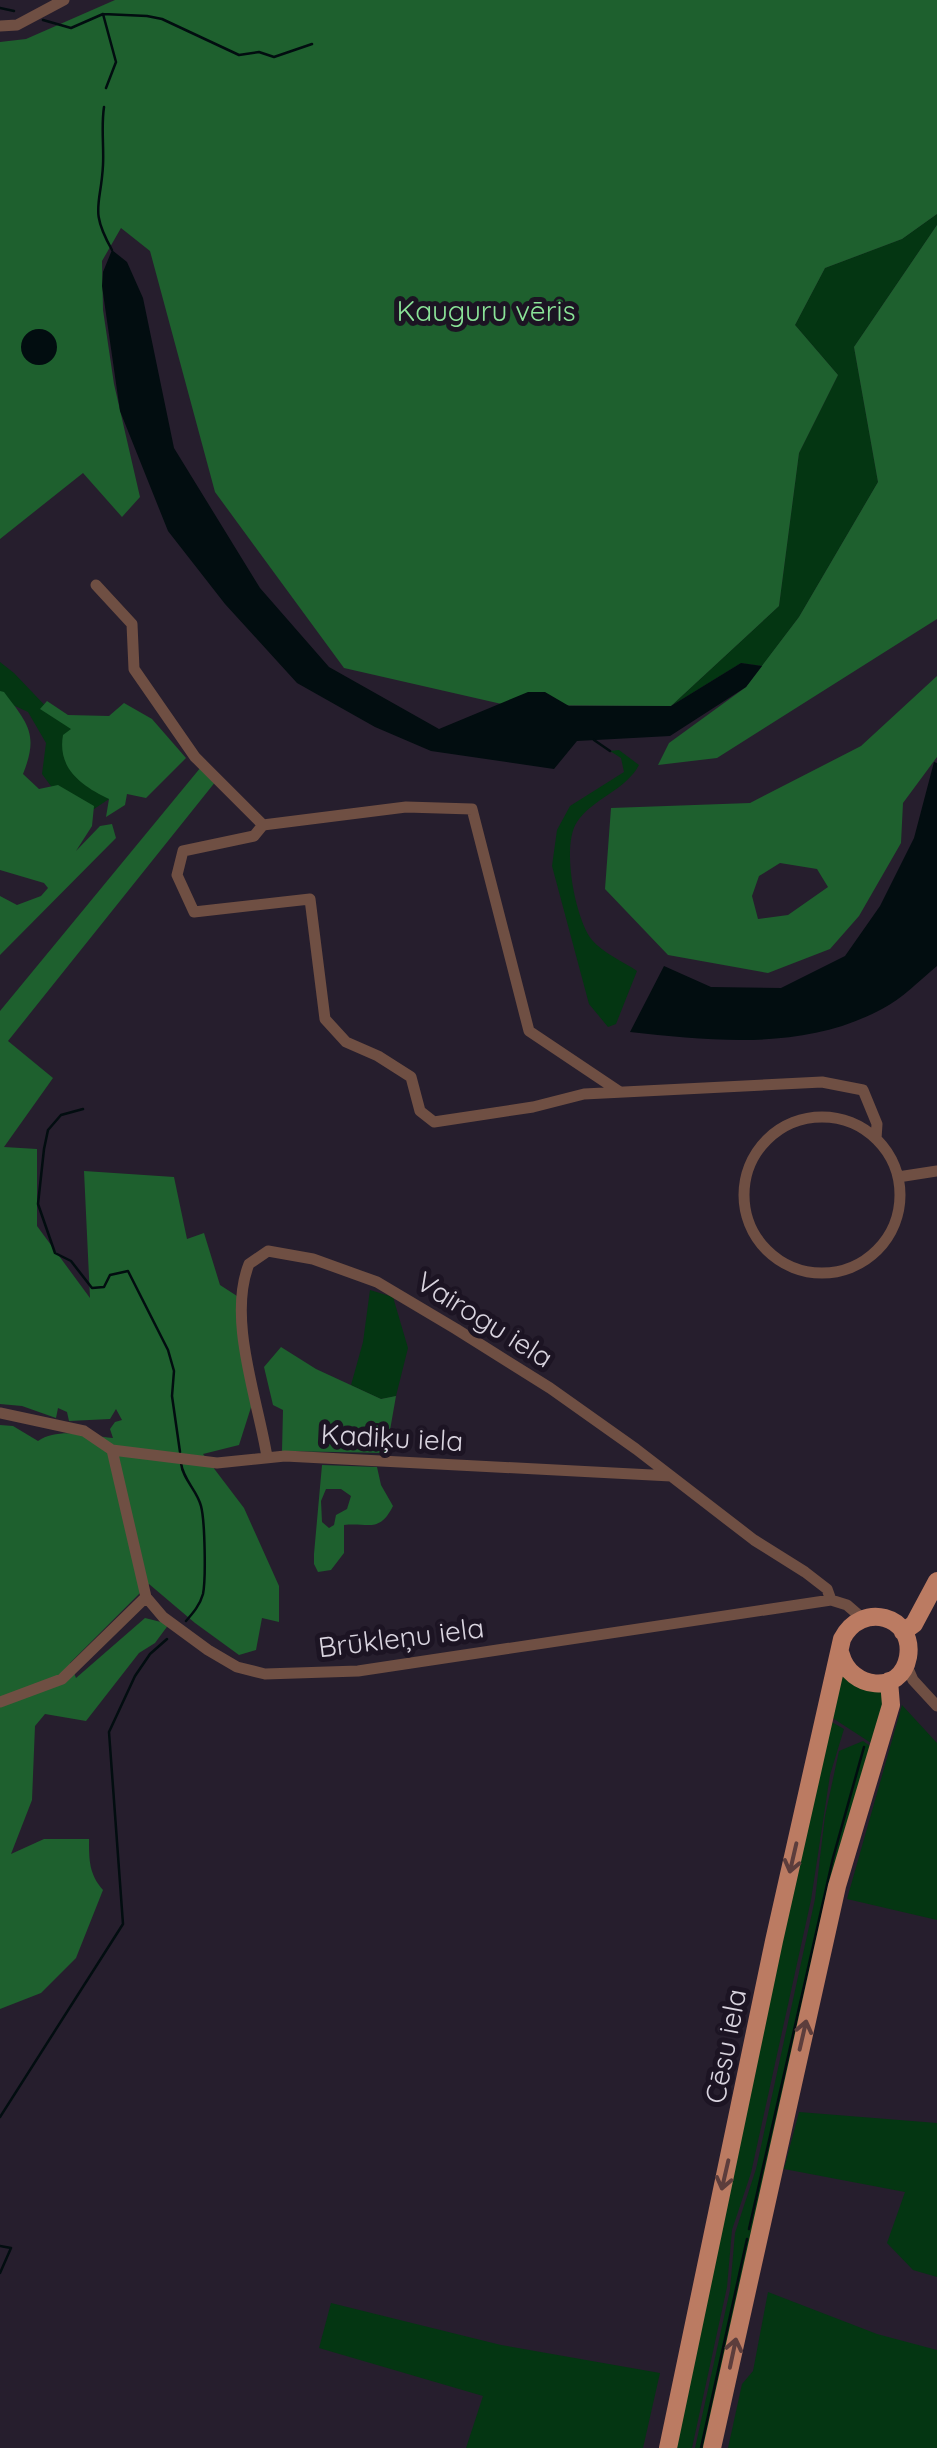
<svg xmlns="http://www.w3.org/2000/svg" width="937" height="2448" font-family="Quicksand,sans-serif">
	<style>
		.green { fill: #043612 }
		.forest { fill: #1e602e; fill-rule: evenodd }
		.water { fill: #020d10 }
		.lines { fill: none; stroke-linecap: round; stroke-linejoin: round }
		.stream { stroke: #020d10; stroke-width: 2.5 }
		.minor { stroke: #6f4f43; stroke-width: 11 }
		.primary { stroke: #bb7b62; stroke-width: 18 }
		.oneway { stroke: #5c3d3c }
		.labels { text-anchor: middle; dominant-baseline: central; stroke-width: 10; stroke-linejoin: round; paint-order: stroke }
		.park-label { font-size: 28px; fill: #8ae398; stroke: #1c1423 }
		.street-label { font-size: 28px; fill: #d9d4df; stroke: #1c1423 }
	</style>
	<rect width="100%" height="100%" fill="#261e2d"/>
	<path class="green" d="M937,214V225L854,347L878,482L799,617L762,666L741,663L671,706L779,606L799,453L838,375L795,325L825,268L902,239Z
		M0,662L14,673L54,715L85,726L109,799L91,811L59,797L42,774L46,743L28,712L0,699Z
		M619,750L639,765C625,791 593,798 577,822C561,845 575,919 592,940C603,953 624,962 637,971L616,1024L608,1027L589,1004L552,866L557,830L570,806L624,772L621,758L610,751Z
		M370,1290L393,1297L408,1348L396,1396L381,1399L351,1385L363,1342Z
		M841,1676L887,1695L871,1743L831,1717Z
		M902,1705L937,1743V1920L847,1899Z
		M830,1721L844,1729L830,1775L811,1900L751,2173L732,2230L727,2287L692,2448H673Z
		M863,1741L870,1746L705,2448H695L730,2290L735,2233L756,2169L815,1899L825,1816L839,1751Z
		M799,2112L937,2123V2277L913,2270L887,2243L905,2192L784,2169Z
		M768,2292L877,2334L937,2350V2448H728L742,2384L753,2371Z
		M331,2303L501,2345L660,2373L643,2448H466L483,2396L319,2348Z"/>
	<path class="forest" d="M115,0H937V214L902,239L825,268L795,325L838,375L799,453L779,606L671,706L506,705L344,668L215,492L150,251L121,228L102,261L103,310L114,384L140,497L122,517L83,473L0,539V42L26,39Z
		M937,225V619L717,758L658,765L669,743L746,687L799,617L878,482L854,347Z
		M937,676V757L903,803L901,843L859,916L830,949L768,973L668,955L605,889L611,808L750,803L861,746ZM780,863L817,869L828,887L788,915L758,919L752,896L759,876Z
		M0,691L4,692C28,724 39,734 23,774L39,789L58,785L94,806L92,826L76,851L100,826L112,824L116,838L0,955V896L17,905L41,896L48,888L44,883L0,870Z
		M47,701L68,715L109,716L124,703L152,719L186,758L146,798L127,794L125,805L106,817L109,799C82,786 57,769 63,735L71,729L40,709Z
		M201,767L216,781L8,1041L53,1078L4,1147L37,1149V1226L90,1298L84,1171L174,1177L187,1239L204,1233L220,1285L237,1296L253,1401L239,1445L203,1454L244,1508L279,1586V1622L262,1618L256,1650L239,1655L195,1623L149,1584L70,1663L76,1678L145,1618L169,1624L155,1643L139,1653L86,1721L45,1714L35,1726L32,1800L11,1854L44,1839H89C89,1860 89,1874 103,1890L76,1958L41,1993L0,2009V1425L13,1426L38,1441C58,1427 90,1436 113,1438L110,1429L115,1422L122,1420L116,1409L110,1419L69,1421L67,1412L58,1408L56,1418L22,1406L0,1404V1011Z
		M281,1347L316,1369L381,1399L396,1396L386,1453L282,1451L283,1410L273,1405L264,1367Z
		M322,1465L377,1467L381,1485L393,1506C379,1534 368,1522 344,1525V1553L331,1570L318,1572L314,1564V1554ZM326,1489H341L351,1496L347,1509L336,1515L334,1525L329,1528L322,1522L321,1501Z"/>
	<path class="water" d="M112,250L127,262L143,298L174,448L260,588L329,667L439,729L528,692H545L569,706H671L741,663L762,666L746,687L670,736L577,741L554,769L431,751L375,727L297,683L225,604L168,531L120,411L102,286L103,272Z
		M21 347a18 18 0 1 1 36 0a18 18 0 1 1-36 0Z
		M934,762L937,763V966C920,980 902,999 882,1009C804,1051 715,1041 630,1032L664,966L711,987L781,988L845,956L880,906L914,838Z"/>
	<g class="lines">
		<path class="stream" d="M0,8L14,11
			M103,14L116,62L106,88
			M43,20L71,28L103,14L147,16L162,19L239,55L259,52L274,57L312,44
			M104,107C101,127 104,145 103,165C101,206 89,209 112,250
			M594,740L610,751
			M83,1109L61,1115L48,1130L44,1149L38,1204L55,1253L71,1261L92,1288L104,1287L110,1275L128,1271L168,1350L174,1371L172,1396L180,1452
			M181,1463C183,1480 197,1490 201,1506C205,1521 206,1579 203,1594C200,1605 193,1613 186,1621
			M0,2117L123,1924L109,1732L135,1676L150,1654L167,1639
			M749,2229L833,1858L864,1747
			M0,2246L11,2248L0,2273
			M701,2448L747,2239"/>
		<path class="minor" d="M0,26L17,25L64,0
			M96,585L132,624L134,669L195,757L263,825L406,807L472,809L529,1031L620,1092
			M263,825L254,836L183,851L177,875L194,912L310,899L325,1019L346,1042L378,1056L411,1077L420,1111L434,1122L533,1107L584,1094L822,1082L863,1090L877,1124L876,1139
			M744 1195a78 78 0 1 1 156 0a78 78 0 1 1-156 0Z
			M898,1177L937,1171
			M0,1413L84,1431L112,1450L217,1463L285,1456L671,1476
			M112,1450L146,1597L163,1617L208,1650L237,1667L265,1674L358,1671L831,1600L847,1605L862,1618
			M267,1457C258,1400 227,1319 249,1264L268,1251L313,1259L377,1282L456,1329L550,1388L636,1449L754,1540L805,1572L827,1589L831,1600
			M906,1664L913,1680L937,1706
			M0,1702L62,1679L146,1597"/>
		<path class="primary" d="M903,1632L914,1624L937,1581
			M668,2448L774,1941L842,1639C861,1601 915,1615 908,1657C901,1696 850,1689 841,1655
			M712,2448L837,1886L891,1705L889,1681"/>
	</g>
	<defs><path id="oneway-shaft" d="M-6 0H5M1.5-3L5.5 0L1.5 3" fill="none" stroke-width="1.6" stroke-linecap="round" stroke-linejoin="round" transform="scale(2.5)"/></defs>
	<g class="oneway">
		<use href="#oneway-shaft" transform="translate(793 1858) rotate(103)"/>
		<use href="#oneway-shaft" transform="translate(803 2035) rotate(-77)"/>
		<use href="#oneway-shaft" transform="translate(725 2175) rotate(103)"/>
		<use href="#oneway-shaft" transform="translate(733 2353) rotate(-78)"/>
	</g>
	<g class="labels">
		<g class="park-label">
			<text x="486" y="310">Kauguru vēris</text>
		</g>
		<g class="street-label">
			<text transform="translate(485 1319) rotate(32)">Vairogu iela</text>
			<text transform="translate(392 1437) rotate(3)">Kadiķu iela</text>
			<text transform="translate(401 1637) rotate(-7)">Brūkleņu iela</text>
			<text transform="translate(725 2046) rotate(-79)">Cēsu iela</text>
		</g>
	</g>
</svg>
